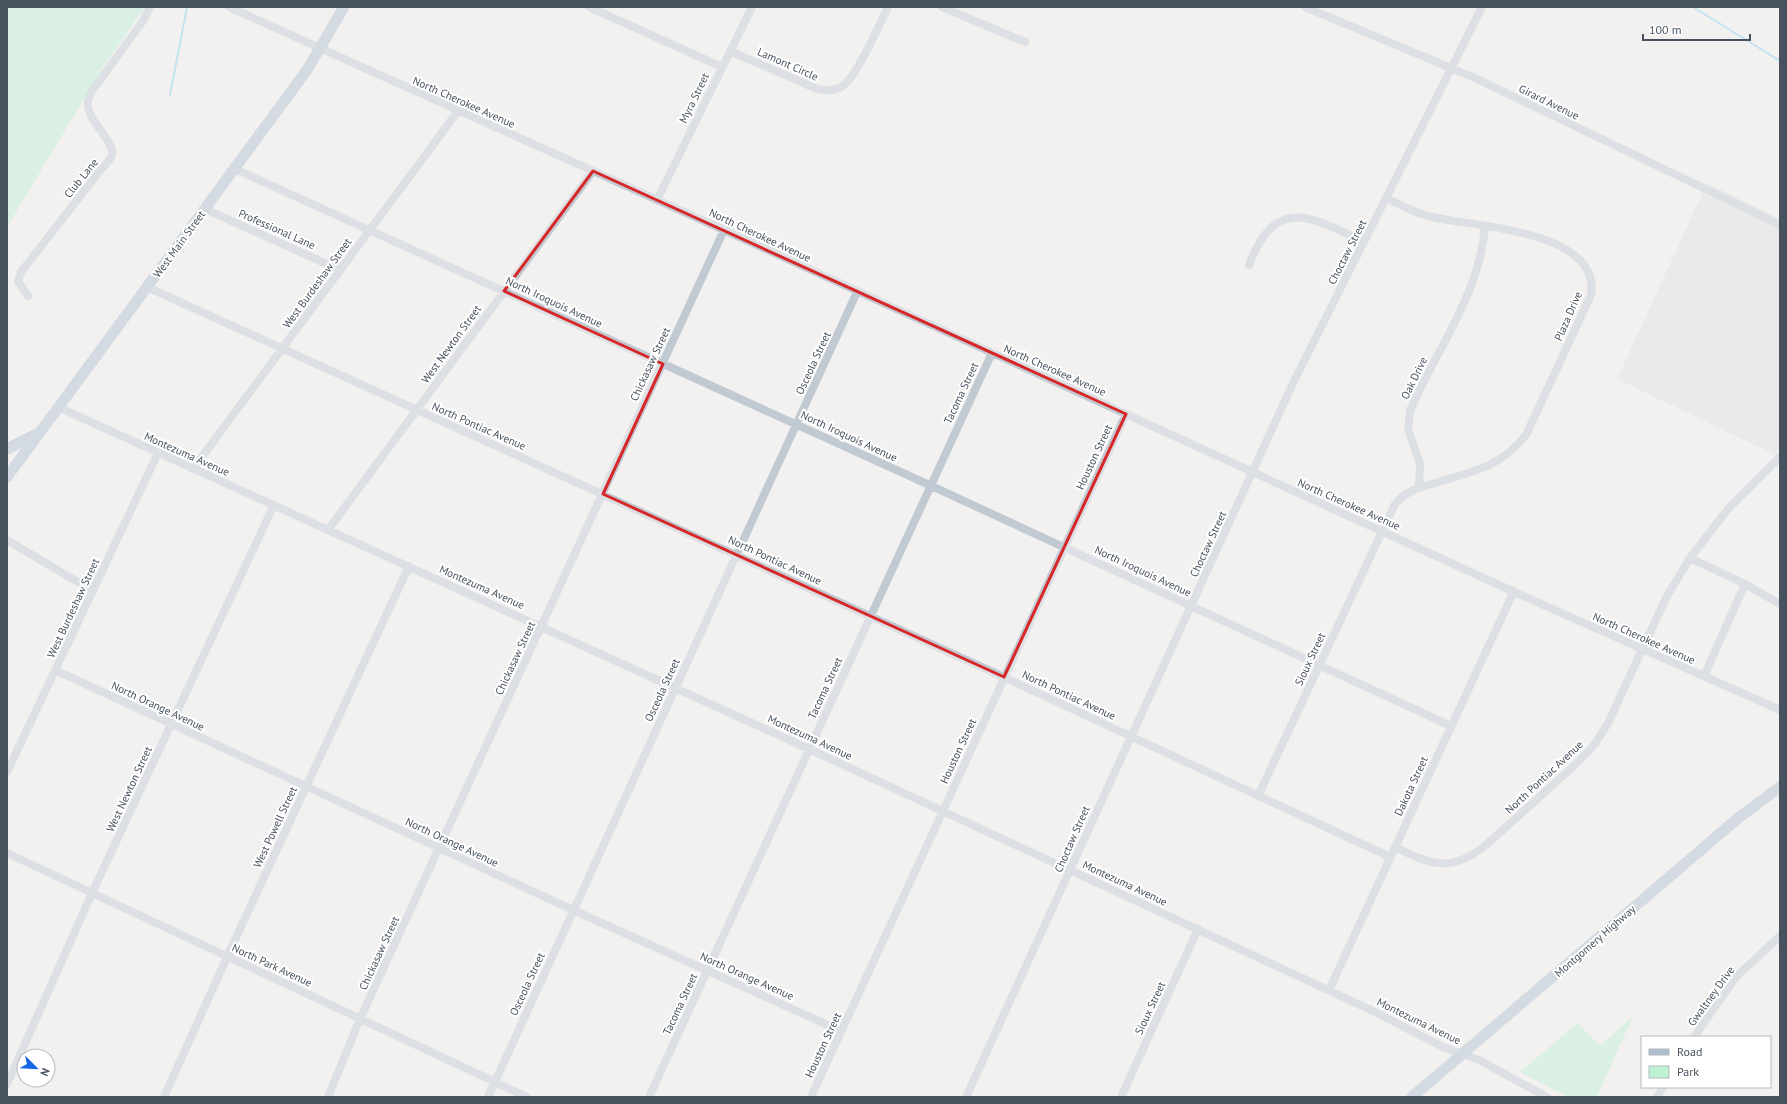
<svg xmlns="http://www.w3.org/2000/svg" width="1787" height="1104" font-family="'PT Sans',sans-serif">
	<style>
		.education { fill: #e4e1e2 }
		.green { fill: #bef0d4 }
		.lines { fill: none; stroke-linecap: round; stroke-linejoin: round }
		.stream { stroke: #8bd4ee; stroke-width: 2 }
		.minor { stroke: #c1cad2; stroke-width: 8 }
		.major { stroke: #afbecf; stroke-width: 11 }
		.marked { fill: none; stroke: #d62828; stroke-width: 3; stroke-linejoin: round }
		.labels { text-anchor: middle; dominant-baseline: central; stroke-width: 4; stroke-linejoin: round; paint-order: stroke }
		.street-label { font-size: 11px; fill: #48525e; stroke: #fff }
	</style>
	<rect width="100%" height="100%" fill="#f3f0f0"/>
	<path class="education" d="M1707,183L1780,219V449L1775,455L1617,379Z"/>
	<path class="green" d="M7,7H145L102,69L7,227Z
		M1633,1016L1597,1097H1568L1520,1072L1578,1023L1600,1046Z"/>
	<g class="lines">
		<path class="stream" d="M1693,7L1780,61
			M170,95L187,7"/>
		<path class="minor" d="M229,7L724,230L1521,595L1780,710
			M589,7L722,67
			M942,7L1025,42
			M1305,7L1475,78L1780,225
			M730,51L817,89C826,91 836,91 844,85C858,74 879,25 888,7
			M235,169L925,483L1451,726
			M657,200L752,7
			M205,209L340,270
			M1249,265C1276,194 1312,217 1364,242
			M147,287L997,674L1390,857
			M28,296L18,281L21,272L99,172C103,167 110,161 112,155C114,139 87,122 88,102C88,99 91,94 92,91L143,21L150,7
			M58,407L809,749L1371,1010L1443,1047L1479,1060L1547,1097
			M193,469L458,111
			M1419,488L1420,464L1408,429L1410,411C1436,350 1480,294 1485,226
			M328,530L593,171
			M7,540L93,591
			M1690,558L1745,584L1780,604
			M55,670L573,910L841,1031
			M1704,676L1745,584
			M7,772L158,453
			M1258,796L1395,504C1406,491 1420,487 1435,483C1472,472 1501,467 1526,435L1591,295C1601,231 1478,227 1437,218C1419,215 1403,206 1386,198
			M1395,847C1431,865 1452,873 1486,845L1576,764L1595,744L1608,723L1667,596L1690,558L1728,509L1780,457
			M7,853L527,1097
			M1329,990L1514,591
			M1694,1037L1736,977L1780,936
			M7,1084L92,893L274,505
			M164,1097L232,946L409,566
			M328,1097L360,1019L724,230
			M488,1097L857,292
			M649,1097L992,353
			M811,1097L1126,414
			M966,1097L1294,381L1482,7
			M1121,1097L1198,929
			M1657,1097L1663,1087"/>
		<path class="major" d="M7,449L37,434
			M7,477L307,70L344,7
			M1412,1097L1737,819L1780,787"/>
	</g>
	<path d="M0 0H1787V1104H0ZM593,171L1126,414L1004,677L603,494L663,364L504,291Z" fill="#f3f0f0" fill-opacity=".55" fill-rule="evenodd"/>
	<path class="marked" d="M593,171L1126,414L1004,677L603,494L663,364L504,291Z"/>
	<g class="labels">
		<g class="street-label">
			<text transform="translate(788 64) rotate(24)">Lamont Circle</text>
			<text transform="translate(694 98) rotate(-64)">Myra Street</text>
			<text transform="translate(464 102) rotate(24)">North Cherokee Avenue</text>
			<text transform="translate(1549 102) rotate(26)">Girard Avenue</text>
			<text transform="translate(81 178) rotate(-51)">Club Lane</text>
			<text transform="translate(277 229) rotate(24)">Professional Lane</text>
			<text transform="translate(760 235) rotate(25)">North Cherokee Avenue</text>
			<text transform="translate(179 244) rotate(-54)">West Main Street</text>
			<text transform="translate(1347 252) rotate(-63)">Choctaw Street</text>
			<text transform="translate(317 283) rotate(-54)">West Burdeshaw Street</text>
			<text transform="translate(554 302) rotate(25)">North Iroquois Avenue</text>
			<text transform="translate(1568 316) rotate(-66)">Plaza Drive</text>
			<text transform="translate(451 344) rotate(-54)">West Newton Street</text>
			<text transform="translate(813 363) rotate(-65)">Osceola Street</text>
			<text transform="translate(650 364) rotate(-65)">Chickasaw Street</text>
			<text transform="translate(1055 370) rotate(24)">North Cherokee Avenue</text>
			<text transform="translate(1414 378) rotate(-64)">Oak Drive</text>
			<text transform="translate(961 393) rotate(-65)">Tacoma Street</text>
			<text transform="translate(479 426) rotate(24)">North Pontiac Avenue</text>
			<text transform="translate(849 436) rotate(25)">North Iroquois Avenue</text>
			<text transform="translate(187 454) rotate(24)">Montezuma Avenue</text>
			<text transform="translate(1094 457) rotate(-65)">Houston Street</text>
			<text transform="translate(1349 504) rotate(24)">North Cherokee Avenue</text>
			<text transform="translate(1208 544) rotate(-65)">Choctaw Street</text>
			<text transform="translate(775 560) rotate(25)">North Pontiac Avenue</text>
			<text transform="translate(1143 571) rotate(25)">North Iroquois Avenue</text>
			<text transform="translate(482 587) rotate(24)">Montezuma Avenue</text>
			<text transform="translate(73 608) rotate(-65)">West Burdeshaw Street</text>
			<text transform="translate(1644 638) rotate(24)">North Cherokee Avenue</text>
			<text transform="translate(515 658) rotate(-65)">Chickasaw Street</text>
			<text transform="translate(1310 659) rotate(-65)">Sioux Street</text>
			<text transform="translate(825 688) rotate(-65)">Tacoma Street</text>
			<text transform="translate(662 690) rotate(-65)">Osceola Street</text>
			<text transform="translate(1069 695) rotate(25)">North Pontiac Avenue</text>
			<text transform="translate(158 706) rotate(25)">North Orange Avenue</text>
			<text transform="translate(810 737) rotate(25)">Montezuma Avenue</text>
			<text transform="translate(958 751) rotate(-65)">Houston Street</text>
			<text transform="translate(1544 777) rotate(-43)">North Pontiac Avenue</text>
			<text transform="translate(1411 786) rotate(-65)">Dakota Street</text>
			<text transform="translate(129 789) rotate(-65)">West Newton Street</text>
			<text transform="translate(275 827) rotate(-65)">West Powell Street</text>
			<text transform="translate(1072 839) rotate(-66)">Choctaw Street</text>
			<text transform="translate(452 842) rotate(25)">North Orange Avenue</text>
			<text transform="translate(1125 883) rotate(25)">Montezuma Avenue</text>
			<text transform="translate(1595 941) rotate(-41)">Montgomery Highway</text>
			<text transform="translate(379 953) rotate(-65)">Chickasaw Street</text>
			<text transform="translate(272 965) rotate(25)">North Park Avenue</text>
			<text transform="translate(747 976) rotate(24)">North Orange Avenue</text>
			<text transform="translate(527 984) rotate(-65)">Osceola Street</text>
			<text transform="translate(1711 996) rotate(-54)">Gwaltney Drive</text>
			<text transform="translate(680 1004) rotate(-65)">Tacoma Street</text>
			<text transform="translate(1150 1008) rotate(-65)">Sioux Street</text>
			<text transform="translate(1419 1021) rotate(26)">Montezuma Avenue</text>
			<text transform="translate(823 1045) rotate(-65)">Houston Street</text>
		</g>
	</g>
	<rect width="1787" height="1104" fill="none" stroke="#48525e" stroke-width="16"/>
	<rect x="1641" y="1036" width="130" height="52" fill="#ffffff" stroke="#b6babf"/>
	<rect x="1649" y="1049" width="20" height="6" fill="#afbecf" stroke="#b6babf"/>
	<text x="1677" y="1056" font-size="12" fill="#48525e">Road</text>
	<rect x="1649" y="1066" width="20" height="12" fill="#bef0d4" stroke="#b6babf"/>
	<text x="1677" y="1076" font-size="12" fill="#48525e">Park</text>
	<g transform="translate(36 1068) rotate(114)"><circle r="19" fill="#ffffff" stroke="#b6babf"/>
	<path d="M0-3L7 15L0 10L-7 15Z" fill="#1665e7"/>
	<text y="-6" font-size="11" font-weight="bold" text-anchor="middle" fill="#48525e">N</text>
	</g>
	<path d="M1643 34v6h107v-6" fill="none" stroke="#48525e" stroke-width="2"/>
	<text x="1649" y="34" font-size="12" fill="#48525e" stroke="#ffffff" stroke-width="3" paint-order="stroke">100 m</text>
</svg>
